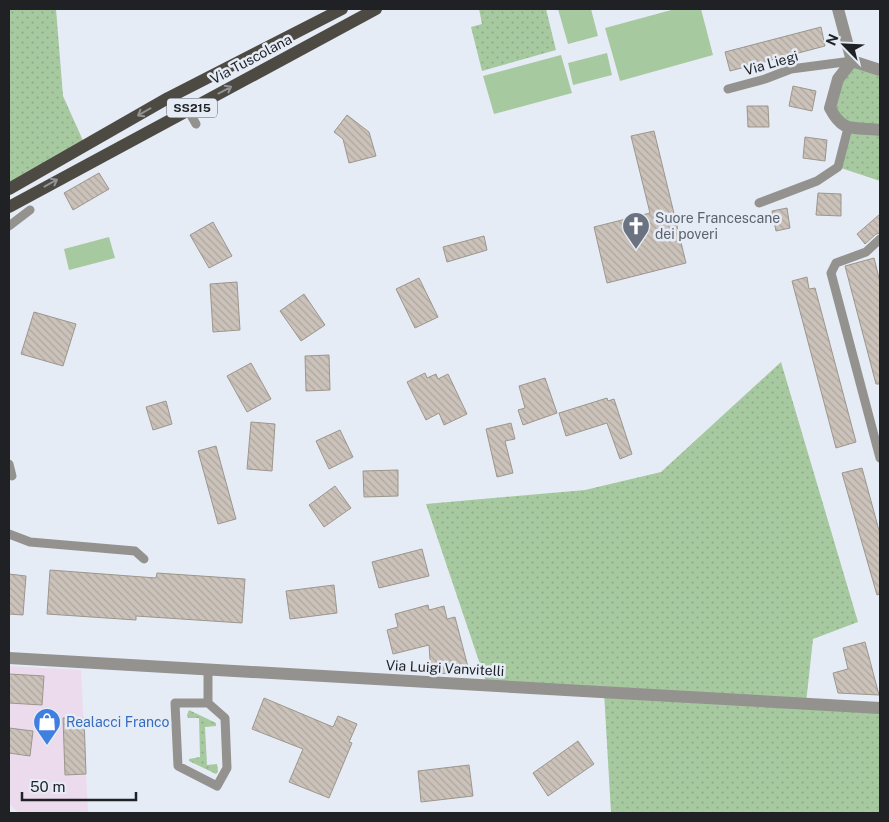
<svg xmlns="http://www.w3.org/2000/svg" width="889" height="822" font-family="'Public Sans',sans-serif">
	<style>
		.industrial { fill: #ecdbed }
		.grass { fill: url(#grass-dots) }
		.pitch { fill: #a7c9a0 }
		.building { fill: url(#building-back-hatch); stroke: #9d968e }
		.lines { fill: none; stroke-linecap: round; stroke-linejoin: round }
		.service { stroke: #94928e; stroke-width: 9 }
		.minor { stroke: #94928e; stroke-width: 12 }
		.primary { stroke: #4d4a43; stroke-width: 12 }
		.oneway { stroke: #929394 }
		.labels { text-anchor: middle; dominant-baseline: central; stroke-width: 5; stroke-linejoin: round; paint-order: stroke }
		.shield { fill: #e6ecf6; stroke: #5b5e64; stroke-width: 1 }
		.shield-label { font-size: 12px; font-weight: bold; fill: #1f2125 }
		.street-label { font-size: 14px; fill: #1f2125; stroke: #e6ecf6 }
		.worship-label { font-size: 14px; fill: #5b616d; stroke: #e6ecf6; text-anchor: start }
		.shop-label { font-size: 14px; fill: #366cbe; stroke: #e6ecf6; text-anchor: start }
	</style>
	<defs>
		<pattern id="grass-dots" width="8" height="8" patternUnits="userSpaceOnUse" patternTransform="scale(1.25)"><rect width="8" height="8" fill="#a7c9a0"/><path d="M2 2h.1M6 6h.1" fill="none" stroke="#8fac8a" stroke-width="1.8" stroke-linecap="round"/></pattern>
		<pattern id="building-back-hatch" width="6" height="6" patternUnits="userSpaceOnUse" patternTransform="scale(1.25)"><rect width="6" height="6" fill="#cbc2ba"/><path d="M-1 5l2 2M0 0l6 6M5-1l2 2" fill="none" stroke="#aea6a0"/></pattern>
	</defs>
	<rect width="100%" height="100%" fill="#e6ecf6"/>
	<path class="industrial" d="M9,666L81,670L88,813H19L9,804Z"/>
	<path class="grass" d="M9,9H56L63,96L85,145L9,184Z
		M479,9H546L556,50L482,71L471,27L482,24Z
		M852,61L880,71V181L838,167L848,128L830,108Z
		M781,362L858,622L813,639L806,703L880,708V813H611L604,692L487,685L426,504L585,490L661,472Z
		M189,710L216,723V726L205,727L207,765L217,764L218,772L216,774L189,761V759L200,757L199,718H188L187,715Z"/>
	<path class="pitch" d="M558,9H591L598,36L568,44Z
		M675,9H701L713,55L620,81L605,28Z
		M607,53L612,75L573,85L568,63Z
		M561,55L572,93L494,114L483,76Z
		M109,237L115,258L69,270L64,249Z"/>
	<path class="building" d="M821,27L825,46L730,71L725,52Z
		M793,86L816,91L812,111L789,106Z
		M747,106H768L769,127H748Z
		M347,115L369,132L376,156L349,163L343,139L334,132Z
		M654,131L686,263L607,283L594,227L650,213L631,136Z
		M805,137L827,140L825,161L803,158Z
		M99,173L109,189L73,210L64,193Z
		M818,193L841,194V216L816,215Z
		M787,208L790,228L776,231L772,211Z
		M880,214V233L876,234L865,244L857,234Z
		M213,222L232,256L209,268L190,235Z
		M484,236L487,250L447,262L443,247Z
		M874,258L880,282V384H876L845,266Z
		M807,277L809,289L815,288L856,442L836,448L792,281Z
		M419,278L438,317L415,328L396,289Z
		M237,282L240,330L213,332L210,284Z
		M304,294L325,325L301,341L280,311Z
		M34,312L76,324L63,366L21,354Z
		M329,355L330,390L306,391L305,356Z
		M251,363L271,399L247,412L227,376Z
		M425,373L427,378L436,374L438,379L448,374L467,414L444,425L439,413L426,420L407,382Z
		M545,378L557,413L523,425L518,410L525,408L519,386Z
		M607,398L608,401L614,399L632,454L620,459L607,423L566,436L559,413Z
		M166,401L172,424L153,430L146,407Z
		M251,422L275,424L272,471L247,469Z
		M511,423L515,439L505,441L513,473L497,477L486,429Z
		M340,430L353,457L329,469L316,441Z
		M216,446L236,519L218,524L198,451Z
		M862,468L880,534V594L877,595L842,473Z
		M398,470V496L364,497L363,471Z
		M335,486L351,508L324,527L309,505Z
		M422,549L429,576L379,588L372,562Z
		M50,570L156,578L157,573L245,579L242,623L136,616V620L47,614Z
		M9,574L26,576L23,615L9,614Z
		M334,585L337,613L290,619L286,591Z
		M428,605L429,610L444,606L447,619L455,617L469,671L456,675L455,673L431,674L429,645L393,654L387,630L398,627L395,614Z
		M865,642L879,695L838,693L833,673L848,669L843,648Z
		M9,674L44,676L42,705L9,703Z
		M264,698L333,727L338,716L357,724L349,742L352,743L329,798L289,782L303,749L252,729Z
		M63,718H84L86,774L65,775Z
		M9,728L33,731L30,756L9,753Z
		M578,741L594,764L548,796L533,773Z
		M469,765L473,796L421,802L418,771Z"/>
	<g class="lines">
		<path class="service" d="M728,89L765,79L791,69L852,61
			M188,110L196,124
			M759,203L817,181L838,167L848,128
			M9,226L30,210
			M880,239L866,252L836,263L831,273L880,458
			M9,464L12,476
			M9,534L30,542L135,551L144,559
			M208,703H175L178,766L217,786L227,768L225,718L208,703V669"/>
		<path class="minor" d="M838,9L852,61
			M852,61L838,79L830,108C844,135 854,126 880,130
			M852,61L880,70
			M9,658L880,708"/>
		<path class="primary" d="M9,189L168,98L342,9
			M9,207L376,9"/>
	</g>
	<defs><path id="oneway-shaft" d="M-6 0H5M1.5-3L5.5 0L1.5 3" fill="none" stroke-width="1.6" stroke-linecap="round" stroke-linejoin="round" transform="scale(1.25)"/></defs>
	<g class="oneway">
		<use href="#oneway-shaft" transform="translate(225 90) rotate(-28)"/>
		<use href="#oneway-shaft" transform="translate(144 112) rotate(150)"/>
		<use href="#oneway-shaft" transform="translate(51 183) rotate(-29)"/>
	</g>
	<defs>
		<symbol id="church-pin" viewBox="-11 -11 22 30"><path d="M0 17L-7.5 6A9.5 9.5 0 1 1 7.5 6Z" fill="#6b7280" stroke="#e6ecf6"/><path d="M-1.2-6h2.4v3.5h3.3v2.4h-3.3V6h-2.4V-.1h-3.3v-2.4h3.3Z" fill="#fff"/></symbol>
		<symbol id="shop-pin" viewBox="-11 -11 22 30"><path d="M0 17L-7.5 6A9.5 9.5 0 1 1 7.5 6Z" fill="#3f7fe0" stroke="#e6ecf6"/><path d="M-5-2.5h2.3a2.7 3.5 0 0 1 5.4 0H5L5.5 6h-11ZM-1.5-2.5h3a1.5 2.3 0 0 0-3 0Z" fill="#fff"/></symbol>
	</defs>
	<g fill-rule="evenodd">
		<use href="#church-pin" x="620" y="210" width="32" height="43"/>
		<use href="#shop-pin" x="31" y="706" width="32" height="43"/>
	</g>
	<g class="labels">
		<rect class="shield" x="167" y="98.5" width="50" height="19" rx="4"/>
		<g class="shield-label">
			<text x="192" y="108">SS215</text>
		</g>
		<g class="street-label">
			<text transform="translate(251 59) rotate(-28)">Via Tuscolana</text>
			<text transform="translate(771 63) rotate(-16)">Via Liegi</text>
			<text transform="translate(445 668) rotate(3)">Via Luigi Vanvitelli</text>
		</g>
		<g class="worship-label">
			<text x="655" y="218">Suore Francescane<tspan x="655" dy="16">dei poveri</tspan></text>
		</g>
		<g class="shop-label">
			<text x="66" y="722">Realacci Franco</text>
		</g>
	</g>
	<rect width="889" height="822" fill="none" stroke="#1f2125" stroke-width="20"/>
	<g transform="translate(844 45) rotate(294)" stroke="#e6ecf6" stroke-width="4" paint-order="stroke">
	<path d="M0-4L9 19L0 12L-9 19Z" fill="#1f2125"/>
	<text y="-8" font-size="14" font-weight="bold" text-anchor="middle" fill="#1f2125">N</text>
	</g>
	<path d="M22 792v8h114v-8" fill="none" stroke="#1f2125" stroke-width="2.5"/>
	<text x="30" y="792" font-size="15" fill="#1f2125" stroke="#e6ecf6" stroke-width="4" paint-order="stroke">50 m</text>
</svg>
